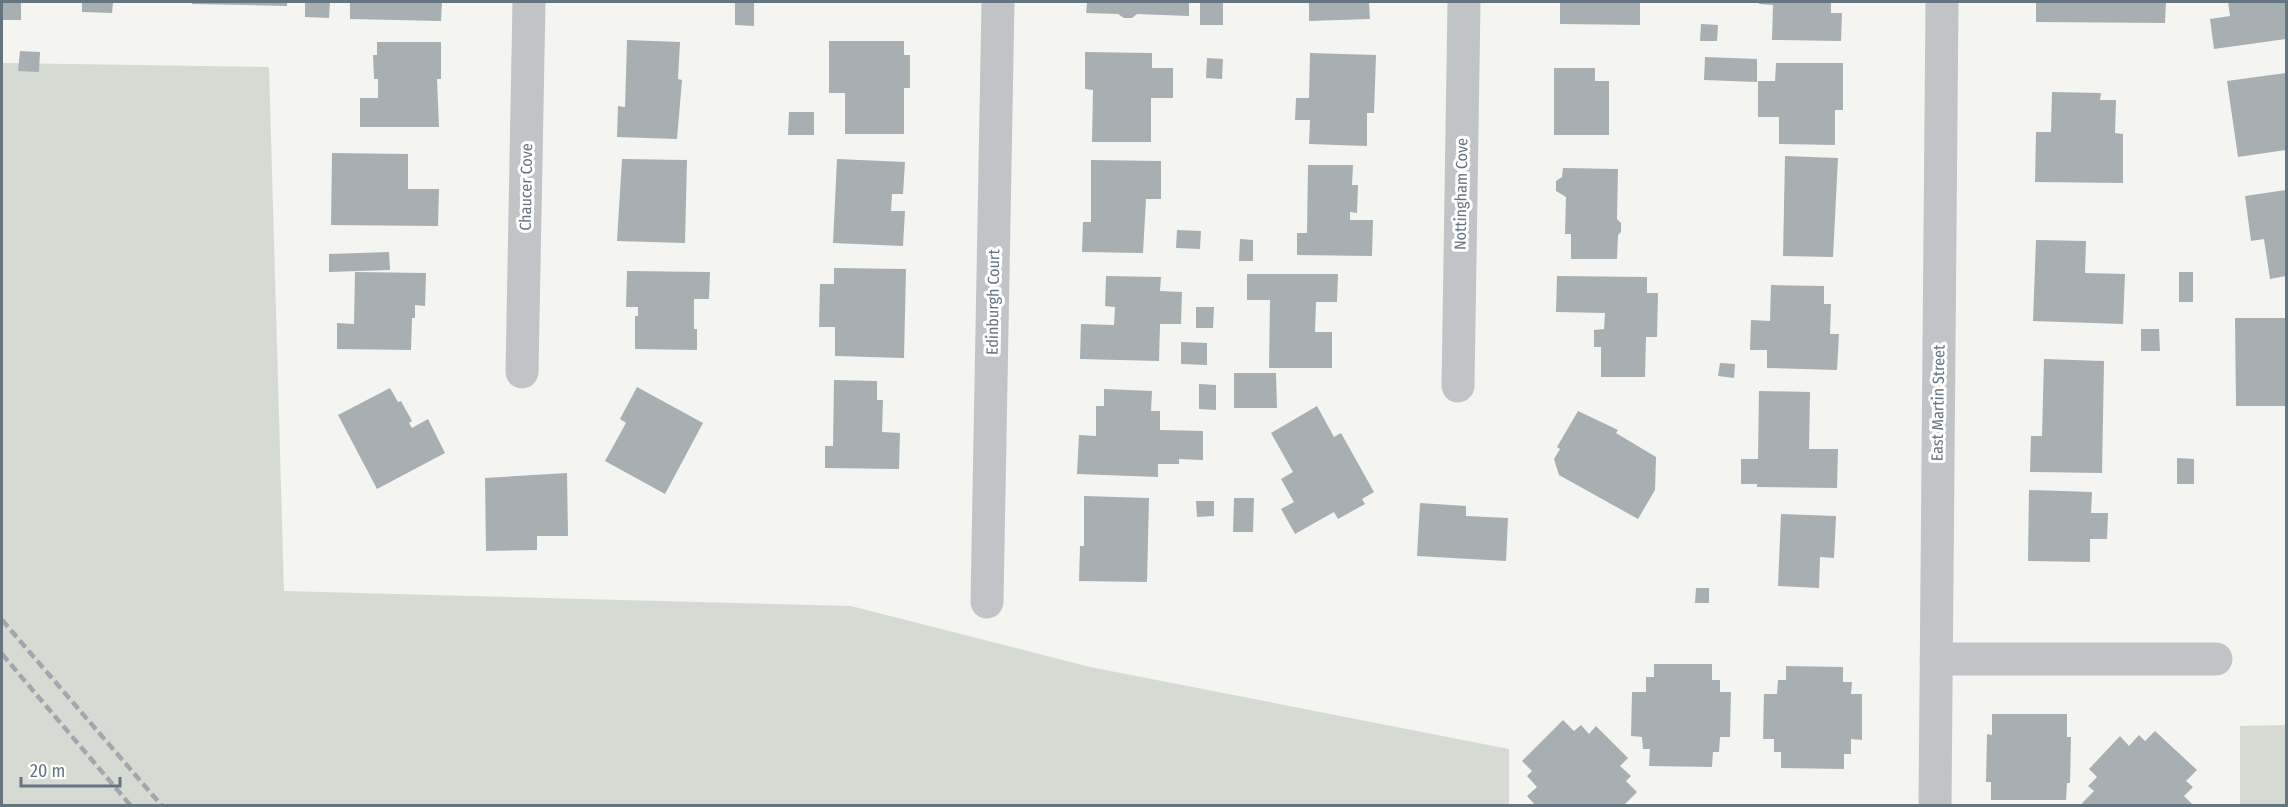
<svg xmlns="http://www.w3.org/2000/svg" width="2288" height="807" font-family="'Fira Sans Condensed',sans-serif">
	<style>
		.green { fill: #d5dbd2 }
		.building { fill: #a7afb3 }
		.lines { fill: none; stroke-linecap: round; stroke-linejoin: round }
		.minor { stroke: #c0c4c7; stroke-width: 33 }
		.rail { stroke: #a1a7ac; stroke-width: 4.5; stroke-dasharray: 9 4.5; stroke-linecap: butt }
		.labels { text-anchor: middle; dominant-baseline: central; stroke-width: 6; stroke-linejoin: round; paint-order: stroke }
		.street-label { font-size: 16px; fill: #647481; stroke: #fff }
	</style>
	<rect width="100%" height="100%" fill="#f4f5f1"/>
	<path class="green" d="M2,63L269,67L284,591L851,606L1090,667L1509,749V806H2Z
		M2286,725V805H2240V726Z"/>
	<path class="building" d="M2,2H21V20H2Z
		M82,2H113L112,13L82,12Z
		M192,2H287V6L192,4Z
		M305,2H330L329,18L305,17Z
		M350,2H442L441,21L350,19Z
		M735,2H754V26L735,25Z
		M1087,2H1189V16L1137,14L1132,18H1124L1118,14L1086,13Z
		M1200,2H1223V25H1200Z
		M1309,2H1369L1370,19L1309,21Z
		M1560,2H1640V25L1560,24Z
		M1759,2H1831V13H1842L1841,41L1772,40L1773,5L1759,4Z
		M2036,2H2166L2165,23L2036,22Z
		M2228,2H2286V39L2214,49L2210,19L2230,16Z
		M1701,24L1718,25L1717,41H1700Z
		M627,40L680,42L678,79L682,80L677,139L617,137L618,106L625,107Z
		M829,41H904V55H910V88H904V134H845V93H829Z
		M377,42H441V79H437L439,127H360V98H378V79H374L373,55H377Z
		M20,51L40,52L39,72L18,71Z
		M1085,52L1152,53V68H1173V98H1151V142H1092L1093,90L1085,89Z
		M1310,53L1376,55L1374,113H1367V146L1309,144L1310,120H1295L1296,98H1309Z
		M1705,57L1757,59V82L1704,80Z
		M1207,58L1223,59L1222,79L1206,78Z
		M1776,63H1843V110H1835V145L1779,144V117H1758V81H1775Z
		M1554,68H1595V81H1609V135H1554Z
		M2286,73V150L2238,157L2227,81Z
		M2052,92L2101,93L2100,100H2116L2115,133L2123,134V183L2035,182L2036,132H2051Z
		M789,112H814V135H788Z
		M332,153L408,154V189H439L438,226L331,225Z
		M1785,156L1838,158L1833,257L1783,256Z
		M622,159L687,160L685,243L617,241Z
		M837,159L905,162L903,194H892L891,211H905L903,246L833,243Z
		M1091,160L1161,161V199H1146L1143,253L1082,252L1083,222H1091Z
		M1308,165H1353L1352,185H1358L1357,213L1350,212V220H1373L1372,256L1297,255V233H1307Z
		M1563,168L1618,169L1617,219L1621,223V232L1618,235L1617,259H1571V234H1565L1566,197L1556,191V181L1562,177Z
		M2286,190V276L2270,279L2264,239L2251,241L2245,196Z
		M1177,230L1201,231L1200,249L1176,248Z
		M1240,239L1253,240V261H1239Z
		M2036,240L2086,241L2085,273L2125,274L2123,324L2033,321Z
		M389,252L390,270L329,272V254Z
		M834,268L906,269L904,358L835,356V327H819L820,284H834Z
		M627,271L710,272L709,299H694V329H697V350L635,349V316H638V307H626Z
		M355,272L426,273L425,306L415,305V318H412L411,350L337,349V323L354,324Z
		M2179,272H2193V302H2179Z
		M1247,274H1338L1337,302H1316L1315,332H1332V368H1269L1270,300H1247Z
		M1106,276L1161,277L1160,291L1182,292L1181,324H1160L1159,361L1080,359L1081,324L1114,325L1115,307L1105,306Z
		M1557,276L1647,277V293H1658L1657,337H1646L1645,377H1601V347H1594V330L1604,329L1605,313L1556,312Z
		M1771,285L1824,286V304H1831L1830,334H1839L1837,370L1767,368V350H1750L1751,320L1770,321Z
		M1196,307H1214L1213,328H1196Z
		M2235,318H2286V406H2236Z
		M2141,329H2159L2160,351H2141Z
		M1181,342L1207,343V365L1181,364Z
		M2044,359L2104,361L2102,473L2030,472L2031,436H2042Z
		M1720,363L1735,364L1734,378L1718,376Z
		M1234,373H1276L1277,408H1234Z
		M834,380L877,381V400H883L882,432L900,433L899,469L825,468V446H833Z
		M1199,384L1216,385V410L1199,409Z
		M637,387L703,423L665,494L605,461L626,423L620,419Z
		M390,388L398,402L401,401L412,421L409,423L412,428L428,419L445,453L377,489L338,415Z
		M1104,389L1152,391L1151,411H1160V430L1203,431V460L1179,459V464H1158V477L1077,474L1079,435L1096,436V406H1104Z
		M1759,391L1810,392L1809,449H1838L1837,488L1757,487V484H1741V459H1758Z
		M1317,406L1334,437L1341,433L1374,492L1362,499L1365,504L1338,519L1334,512L1295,534L1281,509L1294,502L1281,479L1293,472L1271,433Z
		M1578,411L1618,430L1616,433L1656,457L1655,490L1638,519L1559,475L1554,459L1560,449L1557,447Z
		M2177,458L2194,459V484H2177Z
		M567,473L568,536H537V550L486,551L485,478Z
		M2029,490L2092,492L2091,513H2108L2107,539H2090V562L2028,561Z
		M1084,496L1149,498L1147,582L1079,581L1080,546H1084Z
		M1234,498H1254L1253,532H1233Z
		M1196,501H1214V516L1197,517Z
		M1420,503L1466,506V516L1508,518L1506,561L1417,556Z
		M1781,514L1836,516L1834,558L1820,557L1819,588L1778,586Z
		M1696,588H1709V603H1695Z
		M1654,664H1712V680H1720V692H1731L1730,737H1720L1719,752H1713L1712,767L1649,766L1650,749H1643L1642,737L1631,736L1632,692H1646V677H1654Z
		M1786,666L1843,667V682H1852L1851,694H1862V740L1851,739V754H1844V769L1781,768V752H1774V739H1763L1764,694H1777L1778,680H1786Z
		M1992,714H2067V737H2071L2070,783H2067L2066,800H1991V782H1986L1987,734L1992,735Z
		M1563,720L1574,731L1581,725L1589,734L1596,726L1628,758L1620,766L1631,776L1626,781L1637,792L1623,806H1536L1527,796L1537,787L1527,776L1532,771L1522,761Z
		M2155,731L2197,770L2186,781L2193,787L2184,796L2192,804L2190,806H2085L2082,803L2094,791L2088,786L2097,777L2089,769L2120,736L2129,746L2139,735L2145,741Z"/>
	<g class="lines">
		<path class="minor" d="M522,372L529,2
			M1458,386L1464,2
			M987,602L998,2
			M1936,659H2216
			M1935,806L1942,2"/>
		<path class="rail" d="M2,620L162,806
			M2,654L131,806"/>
	</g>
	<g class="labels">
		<g class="street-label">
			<text transform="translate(526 187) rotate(-89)">Chaucer Cove</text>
			<text transform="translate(1461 194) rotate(-89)">Nottingham Cove</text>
			<text transform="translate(993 302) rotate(-89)">Edinburgh Court</text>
			<text transform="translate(1938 403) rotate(-89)">East Martin Street</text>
		</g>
	</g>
	<rect width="2288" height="807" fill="none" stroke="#647481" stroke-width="6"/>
	<path d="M21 777v9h99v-9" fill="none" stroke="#647481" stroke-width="3"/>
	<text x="30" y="777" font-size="18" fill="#647481" stroke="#ffffff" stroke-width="4.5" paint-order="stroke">20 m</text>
</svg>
